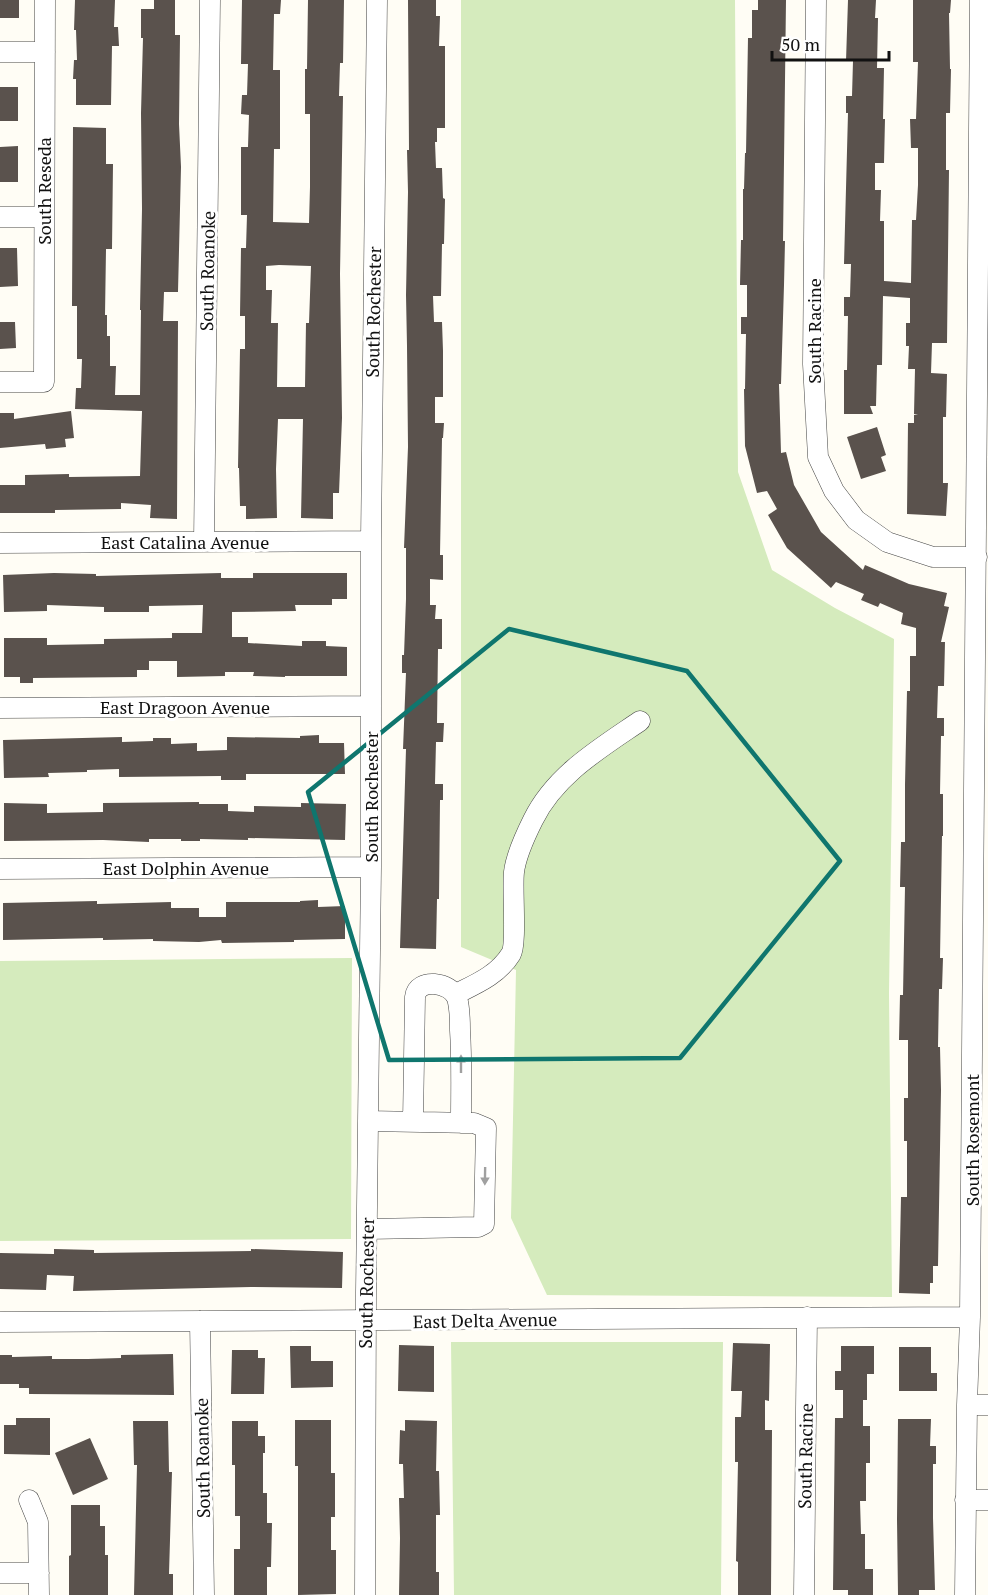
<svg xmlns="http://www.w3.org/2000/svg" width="988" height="1595" font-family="'PT Serif',serif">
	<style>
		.green { fill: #d5ebbd }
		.building { fill: #5a524d; fill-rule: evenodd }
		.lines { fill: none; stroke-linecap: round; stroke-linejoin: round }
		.minor-casing { stroke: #444; stroke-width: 21 }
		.minor { stroke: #fff; stroke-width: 20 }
		.oneway { fill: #a0a0a0 }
		.marked { fill: none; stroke: #0f766e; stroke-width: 4.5; stroke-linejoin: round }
		.labels { text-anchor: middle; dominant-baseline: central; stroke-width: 6; stroke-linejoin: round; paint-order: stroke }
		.street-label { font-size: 18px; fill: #111; stroke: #fff }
	</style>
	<rect width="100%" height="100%" fill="#fffdf5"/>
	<path class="green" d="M461,0H735L738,472L772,570L835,608L894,639L889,993L892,1297L547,1295L511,1218L516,970L461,947Z
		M352,958L351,1239L0,1241V961Z
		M451,1342H723L721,1595H454Z"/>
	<path class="building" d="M0,0H19V18H0Z
		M75,0H115L114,27H118L119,46H112L111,105H76V79H73L74,60H77L76,30H74Z
		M154,0H175V35H180L179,124L181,167L178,292H164L163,321H178L177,519L150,518L151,505L121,503V509L55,510V513H0V485H25V475L69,474V477L140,476L142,411L75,409L76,388H81L82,359H77V306H72L73,127L106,128V164H113L112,249H106L105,315H107V336H110V366H116L115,395H140L141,310H140L142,209L141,113L143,38H141V9H154Z
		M242,0H281L280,14H274L273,70H280V149H274L273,222L309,223L310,187V114H305V69H307L308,0H344L343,63H340L339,96H343L340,274L342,418L339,493H333V519L301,518L303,419H278L276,469L277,518L246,519V506H240L239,468H238L240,349H245V316H240L241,248H246L247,215H241V147H248L249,115L241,114L242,95H247L248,64H241ZM279,265L311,266L309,323H306L305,387H277L278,323H271L272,290H266V266Z
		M408,0H436V16H440L439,46H445V128H437V142H435L436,168H442L443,198L445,199L444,244H442L441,296H433L434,322H442L443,351V397H435V423H444L443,438H442L440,555H443V580L430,579V605H436L435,619H442V649H438L437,723H444L443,742H436L435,784H443V800H440L439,899H437L436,949L400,948L406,749H403L406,673H402V655H404L406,599V548H404L408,447L407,346L406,295L408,192L407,150H409Z
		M758,0H786L783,241H785L784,285L781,384H779L781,453L786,452L794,485L821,532L863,570L865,565L909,584L947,593L944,606L949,607L941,642H945L944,686H938L937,718H944V736H941L940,794H943V836H942L940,958H943L942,989H939L938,1047H940L941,1090L938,1266H933V1283H930V1294L899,1293L901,1197H907V1141H904V1098H908V1040H899L900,995H903L905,887H900L901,842H905V785L907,691H910V656H916V628L901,624L903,613L880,603L878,607L861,600L864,594L836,582L831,588L787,548L768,515L777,509L767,491L757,493L745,446L744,389H745L746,334H741V317H747V285H740L741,240H743V189H744L745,153H746L748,38H752V10H758Z
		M848,0H876L875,18H878L877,68H884L883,119H885L884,163H875V190H881L880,221H884V281L911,283L912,220H916L918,185V148H911L910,119H916L918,62H913V0H951L950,13H949L950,69H951L950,113H946V170H949L947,343H932L931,373L947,374L946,417H943V483H948L946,516L907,514L908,423H914V415L918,414H914L915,369H908L909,346H906V323H910V298L883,296L882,365H877L876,406H870L873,414H844V370H847L848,316H844V297H850L851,264H844L848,113H846V96H852L853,61H846Z
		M0,87H18V121H0Z
		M18,146V182H0V147Z
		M0,248H17L18,286L0,287Z
		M0,322H15L16,348L0,349Z
		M71,411L74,438L65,439L66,447L46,449L45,444L0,448V413H14V419Z
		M877,427L886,455L881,457L886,471L861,479L847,437Z
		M54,573L96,574V576L221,573V578H253V573H347V599H332V605H295L296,611L232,612V637H248V643L302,646V641H326V646L347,647V676H285V677L253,676L254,672H225V676L177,677V661H149V670H137V677L33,678V683H20V677H4V638H47V645L104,644V639L172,638V633H202L203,605L149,606V612H104V607L47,605V611L4,612L3,575Z
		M319,735V743H344L345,774H246V780H221V776L119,777V769L87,770V772L48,773L49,777L4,778L3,740L122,737V742L153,741V738H171V744L197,743V751L227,750V737L300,738V736Z
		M199,802V804H228V811L254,812V806L301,807V803L346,804L345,840L248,838V840L200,839V841H181V839H149V842L103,840L4,841V803L47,804V813L103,812V803Z
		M318,900V907L345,906V939L294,940V942L222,943L221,940L199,942L153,941V939L103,940V938L3,940V903L97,901V904L171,902V908H199V917H226V902H300V901Z
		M54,1249L94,1250V1253L251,1251V1249L343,1252L342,1288L251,1287L73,1291L74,1276L47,1275L46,1290L0,1289V1253L54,1254Z
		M733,1343L770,1344L769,1401L765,1400V1430H772L771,1595H738V1562L736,1561L738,1462H735V1417H741L742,1391H731Z
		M399,1345L434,1346V1392L398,1391Z
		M290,1346H311V1361H333V1387L291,1388Z
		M841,1346H874V1374H867V1400H863V1426H870V1463H866V1501H860L861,1534H865V1569H873V1595H848V1590H833L835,1418H843V1390H835V1371H841Z
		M899,1347H931V1373H937V1391H899Z
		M232,1350H258V1358H265L264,1394H231Z
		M173,1354L174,1395L29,1394V1388H19V1384H0V1355H12V1357L52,1356V1359H88L121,1358V1355Z
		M16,1418H50V1455L4,1454V1425H16Z
		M898,1419H931L930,1446H936V1464H933V1518L935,1590H919V1595H898L897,1519Z
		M295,1420H331V1473H335V1517H331V1550H336V1594L298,1595V1466H295Z
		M405,1420L437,1421L436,1471H439L440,1515H436V1572H439V1595H399L400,1538L399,1498H404L403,1464H399L400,1430L405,1431Z
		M133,1421H168L169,1472H172L169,1574H173V1595H134L137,1465H134Z
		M232,1421H258V1436H265V1453H263V1493H267V1523H272L271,1567H267V1595H234V1549H240V1516H235V1465H232Z
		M90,1438L108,1479L73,1495L55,1453Z
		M71,1505H100V1526H105V1555H108V1595H69V1556L71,1555Z"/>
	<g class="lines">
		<defs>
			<path id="minor" d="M816,0L813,364L818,457L834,491L856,520L887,542L933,557H977
				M0,52H45
				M0,217H44
				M0,382H44L45,0
				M204,542L210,0
				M0,543L371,541
				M0,708L371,706
				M0,869L371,867
				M456,994C476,984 498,975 511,954C517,944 512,888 514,872C516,855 525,836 533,820C555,775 599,749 640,721
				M413,1122L415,997C417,977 451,982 457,998C460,1008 460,1019 460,1030C462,1061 461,1092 461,1123
				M367,1229L478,1227L484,1224L486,1128L474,1123L368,1121
				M200,1321L204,1595
				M0,1322L970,1317
				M967,1405H988
				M29,1500L38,1522L39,1595
				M965,1500H988
				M0,1573H39
				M365,1595L366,1293L371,867V541L377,0
				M804,1595L807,1317
				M965,1595L967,1405L970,1317L980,0"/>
		</defs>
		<use href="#minor" class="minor-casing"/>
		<use href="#minor" class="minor"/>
	</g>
	<defs><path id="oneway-solid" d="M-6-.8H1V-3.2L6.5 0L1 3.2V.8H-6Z" transform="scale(1.5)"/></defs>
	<g class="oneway">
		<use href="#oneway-solid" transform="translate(461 1064) rotate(-90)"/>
		<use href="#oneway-solid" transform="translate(485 1176) rotate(91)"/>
	</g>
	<path class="marked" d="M509,629L687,671L840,861L680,1058L389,1060L308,792Z"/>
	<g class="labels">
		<g class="street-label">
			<text transform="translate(44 191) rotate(-90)">South Reseda</text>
			<text transform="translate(207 271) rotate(-89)">South Roanoke</text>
			<text transform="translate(373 312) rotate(-89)">South Rochester</text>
			<text transform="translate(814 331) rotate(-90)">South Racine</text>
			<text x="185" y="542">East Catalina Avenue</text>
			<text x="185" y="707">East Dragoon Avenue</text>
			<text transform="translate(371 797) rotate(-90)">South Rochester</text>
			<text x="186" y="868">East Dolphin Avenue</text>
			<text transform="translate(972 1140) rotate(-90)">South Rosemont</text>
			<text transform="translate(366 1283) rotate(-89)">South Rochester</text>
			<text transform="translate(485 1320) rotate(-1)">East Delta Avenue</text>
			<text transform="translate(805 1456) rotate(-89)">South Racine</text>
			<text transform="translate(202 1458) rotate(-91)">South Roanoke</text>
		</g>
	</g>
	<path d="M772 51v9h117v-9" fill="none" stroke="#111111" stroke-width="3"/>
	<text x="781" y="51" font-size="18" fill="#111111" stroke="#ffffff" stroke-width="4.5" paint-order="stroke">50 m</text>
</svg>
